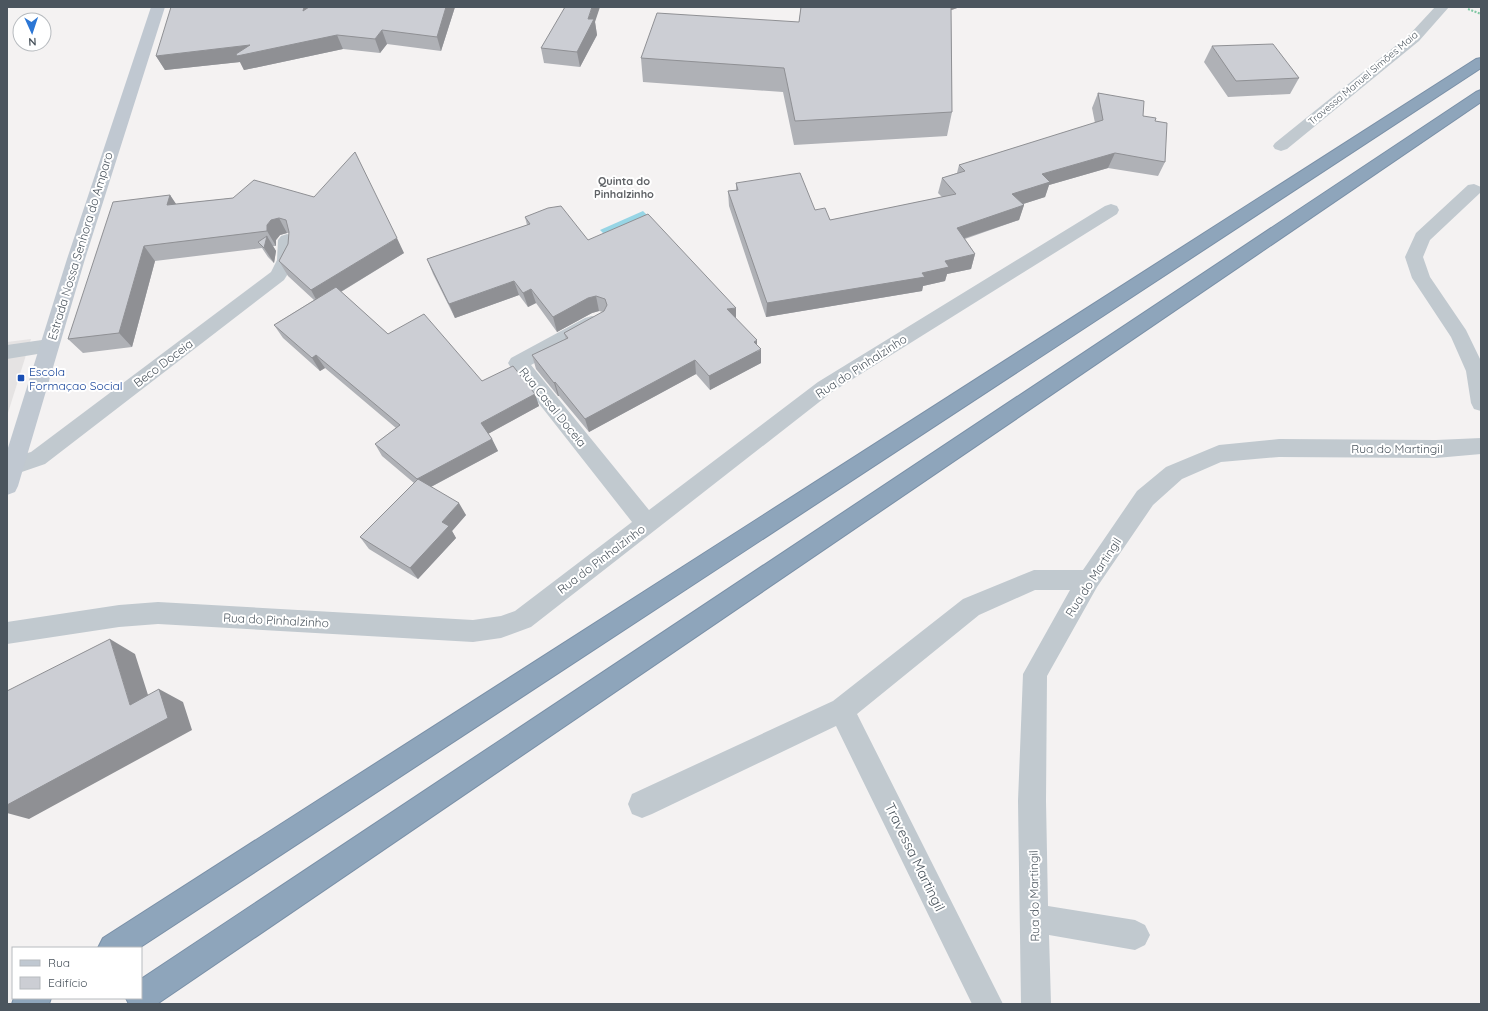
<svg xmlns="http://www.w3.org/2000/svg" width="1488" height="1011" font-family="Quicksand,sans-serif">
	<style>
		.education { fill: #e5e3e3 }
		.water { fill: #97d5e5 }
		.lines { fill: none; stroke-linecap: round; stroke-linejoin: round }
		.highway-casing { stroke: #7a90a7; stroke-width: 2 }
		.path { stroke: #80c8a4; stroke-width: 2; stroke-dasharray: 2 1.5; stroke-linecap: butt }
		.lane { fill: #c1c9cf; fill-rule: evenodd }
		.street { fill: #c1c9cf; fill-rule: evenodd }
		.secondary { fill: #c0c8d1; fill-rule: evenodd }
		.highway { fill: #8ea5bb; fill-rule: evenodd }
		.wall { fill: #afb1b6 }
		.shaded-wall { fill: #8f9094 }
		.building { fill: #ccced4; stroke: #8f9094 }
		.transit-dot { fill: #1a4fb4; stroke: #fff; stroke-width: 1.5 }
		.labels { text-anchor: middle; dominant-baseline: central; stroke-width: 4; stroke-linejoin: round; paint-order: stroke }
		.far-street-label { font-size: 10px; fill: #4b555e; stroke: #fff }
		.far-neighbourhood-label { font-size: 11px; font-weight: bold; fill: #5f6266; stroke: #fff }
		.street-label { font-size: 12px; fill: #4b555e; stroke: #fff }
		.transit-label { font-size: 12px; fill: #164399; stroke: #fff; text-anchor: start }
		.near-street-label { font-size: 14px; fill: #4b555e; stroke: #fff }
	</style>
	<rect width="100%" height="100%" fill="#f4f2f2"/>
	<path class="education" d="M31,339L7,416V342Z"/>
	<path class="water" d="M643,211L653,221L610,240L600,230Z"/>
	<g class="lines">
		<defs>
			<path id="highway" d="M1481,58V68L139,948H98L103,938L1476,59Z
				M1481,90V102L157,1004H129L126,998H141V979L1476,92Z
				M14,998H51L49,1004H12Z"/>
		</defs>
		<use href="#highway" class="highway-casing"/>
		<path class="path" d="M1468,9L1481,14"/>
		<path class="lane" d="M49,339L56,341L58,346L56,351L7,359V345Z"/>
		<path class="street" d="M1435,7H1449L1419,41L1287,149L1281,151L1275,149L1273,146L1275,143L1409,35Z
			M1474,184L1481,187L1480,193L1430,240L1423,257L1430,277L1466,330L1481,361V411L1474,409L1471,403L1466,371L1451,337L1412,278L1405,257L1416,233L1468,185Z
			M1111,204L1117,206L1119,210L1117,214L832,392L531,627L501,638L473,642L158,624L119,627L7,644V622L119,605L158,602L473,620L501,616L515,611L632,522L511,368L508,363L511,358L585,318L592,316L599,318L601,323L599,328L531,365L649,510L818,382L1105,206Z
			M287,234L293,236C302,249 292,268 284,280L45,464L13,475L7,473V459L31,452L271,272L277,260L278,240L281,236Z
			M1481,438V454L1436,458L1279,457L1221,462L1182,479L1153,505L1097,587L1047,676L1046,801L1048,906L1135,920L1145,925L1150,935L1145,945L1135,950L1049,935L1051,1004H1021L1018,801L1023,674L1070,590H1035L979,615L857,714L1003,1004H972L836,726L652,814L642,818L632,814L628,804L632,794L833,701L963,599L1034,570H1083L1137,491L1166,467L1219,445L1279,439L1436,440Z"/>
		<path class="secondary" d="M151,7H165L85,259L18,486L15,492L7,495V451L67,259Z"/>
		<use href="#highway" class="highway"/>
	</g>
	<path class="wall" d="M455,7L441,51L387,44L380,53L343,49L244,70L240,62L165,70L156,56Z
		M801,7H960L951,10L952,112L947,136L794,145L783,92L643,82L641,58L799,22Z
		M595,22L597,35L580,67L544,63L541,48Z
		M1212,46L1299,78L1290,94L1228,97L1204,62Z
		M1098,93L1143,116L1155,121L1165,162L1158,176L1108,168L1049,185L1045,197L1023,204L1024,205L1019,220L965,239L975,254L971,269L947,274L945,281L923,286L922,291L766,317L729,206L728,191L736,190V183L815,210L830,220L942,197L938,193L942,178L957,173L959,165L1095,123L1092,108Z
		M170,195L176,204L233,198L404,253L341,292L388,334L482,381L535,394L539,406L488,434L492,439L498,451L431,487L466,515L452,531L456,538L418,579L369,549L360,537L414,483L382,456L375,444L396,428L325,368L320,371L283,338L274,325L314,300L288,276L279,261L288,244L289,233H287L280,235L276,240V246H273L276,251L274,263L268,257L262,248L155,261L132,347L83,353L68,339Z
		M525,217L588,240L736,319L757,345L761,363L710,390L696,374L589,432L559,396H558L536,369L532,355L566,339L564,333L603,312L599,311L592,313L557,332L536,303L528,307L519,295L455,318L433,274L427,259L527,225Z"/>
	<path class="shaded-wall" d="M304,7H314L303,11Z
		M446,7H455L441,51L437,37Z
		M592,7H600L595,22L597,35L580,67L577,52Z
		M947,7H960L946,12Z
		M382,30L387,44L380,53L375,39Z
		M337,35L343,49L244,70L240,62L165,70L156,56Z
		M1115,153L1108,168L1049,185L1045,197L1007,209L1012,194L1042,174Z
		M170,195L180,210L167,205Z
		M1024,205L1019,220L953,242L957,228Z
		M279,218L287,233L280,235L276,240V246L267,231V225L271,220Z
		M267,236L276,251L274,263L264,248Z
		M397,238L404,253L319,305L311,290Z
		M144,246L155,261L132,347L119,333Z
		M975,254L971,269L947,274L945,281L923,286L922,291L766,317L767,303L922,273L945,261Z
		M514,281L519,295L455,318L449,304Z
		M531,289L536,303L528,307L523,293Z
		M596,296L599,311L592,313L557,332L553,317L588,298Z
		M736,308V322L727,309Z
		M757,340V352L761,349V363L710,390L709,376L754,342Z
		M316,355L325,368L320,371L312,358Z
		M695,360L696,374L589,432L585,419Z
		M555,382L559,396H558L554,383Z
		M535,394L539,406L486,435L481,423Z
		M492,439L498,451L423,491L417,479Z
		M459,503L466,515L452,531L456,538L418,579L410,568L442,522Z
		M110,639L135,654L155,717L130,705Z
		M159,689L183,702L192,730L29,819L7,813V805Z"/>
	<path class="building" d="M171,7H304L303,11L309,7H446L437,37L382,30L375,39L337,35L237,56L236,54L250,45L156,56Z
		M565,7H592L588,19H594L577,52L541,48Z
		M801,7H951L952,112L795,121L784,68L641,58L657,13L799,22Z
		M1273,44L1299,78L1236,81L1212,46Z
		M1098,93L1144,101L1143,116L1156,118L1155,121L1167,123L1165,162L1115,153L1042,174L1050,182L1012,194L1024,205L957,228L975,254L945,261L949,267L922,273L925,277L767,303L728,191L738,190L736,183L800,173L815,210L825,208L830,220L956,194L942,178L965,171L959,165L1103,120Z
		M355,152L397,238L311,290L279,261L288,244L289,232L286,220L279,218L271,220L267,225V231L144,246L119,333L68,339L113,202L170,195L167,205L233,198L254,180L314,197Z
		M561,206L588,240L648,214L736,308L727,309L757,340L754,342L761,349L709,376L695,360L585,419L555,382L554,383L532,355L568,338L564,333L604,311L607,305L605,299L596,296L588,298L553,317L531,289L523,293L514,281L449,304L427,259L530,224L525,217L548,208Z
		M267,236L264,248L258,242Z
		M336,287L388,334L424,314L482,381L513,366L535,394L481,423L492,439L417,479L375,444L400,425L316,355L312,358L274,325Z
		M418,479L459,503L442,522L449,526L410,568L360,537Z
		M110,639L130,705L159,689L168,718L7,805V691Z"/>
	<rect class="transit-dot" x="17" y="374" width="8" height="8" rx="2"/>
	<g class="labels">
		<g class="far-street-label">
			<text transform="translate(1363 78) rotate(-40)">Travessa Manuel Simões Maia</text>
		</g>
		<g class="far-neighbourhood-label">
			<text x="624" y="181">Quinta do<tspan x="624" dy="13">Pinhalzinho</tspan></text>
		</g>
		<g class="street-label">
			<text transform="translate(80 246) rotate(-73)">Estrada Nossa Senhora do Amparo</text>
			<text transform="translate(163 363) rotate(-37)">Beco Doceia</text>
			<text transform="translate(861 366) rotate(-33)">Rua do Pinhalzinho</text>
			<text transform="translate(553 407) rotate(51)">Rua Casal Doceia</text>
			<text x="1397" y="448">Rua do Martingil</text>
			<text transform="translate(601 559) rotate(-37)">Rua do Pinhalzinho</text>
			<text transform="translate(1093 577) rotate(-57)">Rua do Martingil</text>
			<text transform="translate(276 620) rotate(3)">Rua do Pinhalzinho</text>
			<text transform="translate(1034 896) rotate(-91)">Rua do Martingil</text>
		</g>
		<g class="transit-label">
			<text x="29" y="371">Escola<tspan x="29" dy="14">Formaçao Social</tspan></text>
		</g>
		<g class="near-street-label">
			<text transform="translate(915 857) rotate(64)">Travessa Martingil</text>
		</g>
	</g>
	<rect width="1488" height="1011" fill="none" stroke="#4b555e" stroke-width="16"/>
	<rect x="12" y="947" width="130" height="52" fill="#ffffff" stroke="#b7bbbf"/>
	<rect x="20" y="960" width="20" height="6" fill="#c0c8d1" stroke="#b7bbbf"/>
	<text x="48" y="967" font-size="12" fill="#4b555e">Rua</text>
	<rect x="20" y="977" width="20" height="12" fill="#ccced4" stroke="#b7bbbf"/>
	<text x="48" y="987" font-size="12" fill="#4b555e">Edifício</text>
	<g transform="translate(32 32) rotate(177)"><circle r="19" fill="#ffffff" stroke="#b7bbbf"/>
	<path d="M0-3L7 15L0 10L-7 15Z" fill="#2b76d5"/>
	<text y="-6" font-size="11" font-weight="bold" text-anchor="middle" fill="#4b555e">N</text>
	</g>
</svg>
